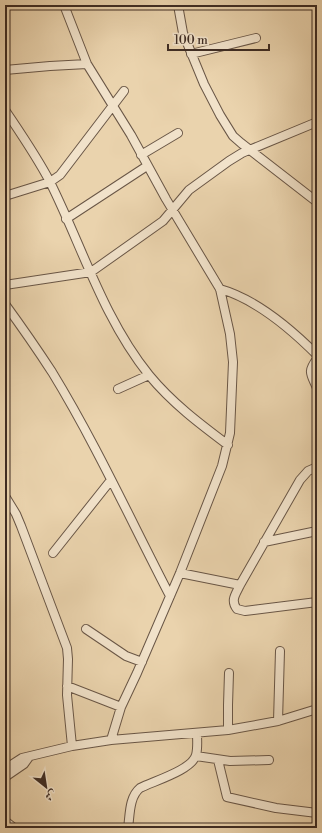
<svg xmlns="http://www.w3.org/2000/svg" width="322" height="833" font-family="'Libre Bodoni',Amiri,serif">
	<style>
		.lines { fill: none; stroke-linecap: round; stroke-linejoin: round }
		.minor-casing { stroke: #695646; stroke-width: 10 }
		.minor { stroke: #f1e2ca; stroke-width: 8 }
	</style>
	<rect width="100%" height="100%" fill="#ead3ad"/>
	<filter id="stains"><feTurbulence type="fractalNoise" baseFrequency=".005" numOctaves="4"/><feColorMatrix values="0 0 0 0 .2 0 0 0 0 .09 0 0 0 0 .02 0 0 0 .5 -.17"/></filter>
	<radialGradient id="worn" r=".72"><stop offset=".6" stop-color="#630" stop-opacity="0"/><stop offset="1" stop-color="#630" stop-opacity=".3"/></radialGradient>
	<g class="lines">
		<defs>
			<path id="minor" d="M64,5L87,64L131,135L166,199L220,289L230,334L233,362L230,433L222,466L180,573L137,673L121,707L111,740
				M178,5L183,33L204,84L220,115L233,136L241,143L317,202
				M191,54L256,38
				M5,70L50,66L87,64
				M5,110C21,134 37,157 50,182C82,246 103,318 149,375C172,403 200,424 228,445
				M141,155L178,133
				M5,196L50,182L60,175L124,91
				M66,219L147,166
				M5,285L91,272L163,221L189,190L229,161L242,153L317,122
				M220,289C256,299 291,329 317,355
				M5,304C21,326 37,349 52,372C96,444 131,521 170,596
				M317,359C307,372 311,374 317,388
				M118,389L149,375
				M317,467L308,471L300,480L240,585C236,594 230,600 237,609L245,611L317,602
				M5,496L16,514L21,526L67,648L68,659L67,695L72,746
				M264,542L317,531
				M53,553L111,480
				M180,573L240,585
				M86,629L126,656L142,662
				M67,686L121,707
				M278,721L280,651
				M228,730V705L229,673
				M196,756L230,761L269,760
				M218,760L227,797L276,808L317,813
				M5,769L22,758L72,746L111,740L228,730L278,721L317,709
				M5,777L24,764L29,757
				M5,821L14,828
				M128,828C130,815 129,797 140,788C154,781 192,770 196,755C198,748 197,740 197,733"/>
		</defs>
		<use href="#minor" class="minor-casing"/>
		<use href="#minor" class="minor"/>
	</g>
	<rect width="322" height="833" fill="none" stroke="#ead3ad" stroke-width="20"/>
	<rect x="6" y="6" width="310" height="821" fill="none" stroke="#3e2c23" stroke-width="2"/>
	<rect x="10" y="10" width="302" height="813" fill="none" stroke="#3e2c23"/>
	<g transform="translate(46 787) rotate(150)" stroke="#f1e2ca" stroke-width="3" paint-order="stroke">
	<path d="M0-3L7 15L0 10L-7 15Z" fill="#3e2c23"/>
	<text y="-6" font-size="11" font-weight="bold" text-anchor="middle" fill="#3e2c23">ش</text>
	</g>
	<path d="M168 44v6h101v-6" fill="none" stroke="#3e2c23" stroke-width="2"/>
	<text x="174" y="44" font-size="12" fill="#3e2c23" stroke="#f1e2ca" stroke-width="3" paint-order="stroke">100 m</text>
	<rect width="100%" height="100%" filter="url(#stains)"/>
	<rect width="100%" height="100%" fill="url(#worn)"/>
</svg>
